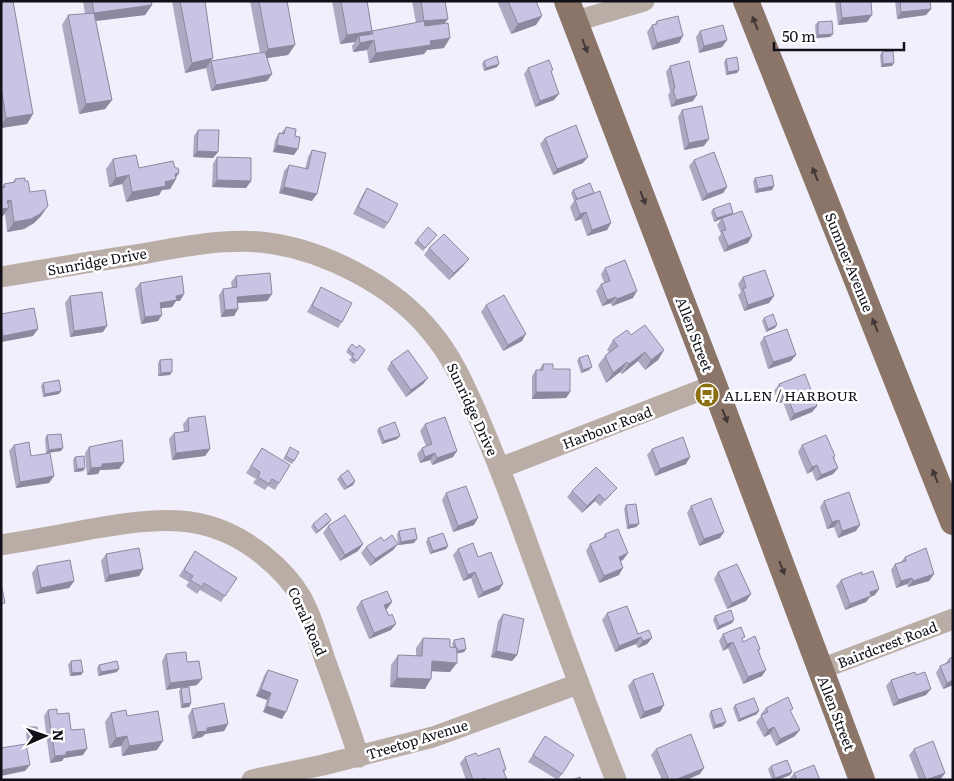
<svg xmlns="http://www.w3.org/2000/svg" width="954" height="781" font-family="Literata,serif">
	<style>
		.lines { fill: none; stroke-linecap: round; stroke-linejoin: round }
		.minor { stroke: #baada6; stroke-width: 21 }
		.major { stroke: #8b7568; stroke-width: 26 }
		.wall { fill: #aea8c3 }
		.shaded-wall { fill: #8d889f }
		.building { fill: #cac3e3; stroke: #8d889f }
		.oneway { fill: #423839 }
		.labels { text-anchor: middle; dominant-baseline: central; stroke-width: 5; stroke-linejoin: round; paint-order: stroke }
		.street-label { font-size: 14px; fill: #111019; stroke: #fff }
		.poi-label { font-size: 14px; fill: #111019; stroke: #fff; text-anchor: start }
	</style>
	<rect width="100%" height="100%" fill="#f0effb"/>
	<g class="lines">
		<path class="minor" d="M576,21L644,1
			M1,277C48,269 95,261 142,254C180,247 220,239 260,242C321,248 394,285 432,333C453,358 465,387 478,416C494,454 509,492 523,531C553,614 583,697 616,780
			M500,468L714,385
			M1,545C31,540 61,535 91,529C156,518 208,510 263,555C278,567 291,580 301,597C312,616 318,639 325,660C337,692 348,725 359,757
			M821,669L953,619
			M252,780L323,765L433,737L578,684"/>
		<path class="major" d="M567,1L714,385L862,780
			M746,1L953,522"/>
	</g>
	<path class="wall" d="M1,1L33,114L27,124L1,128Z
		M83,1H151L152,5L145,15L96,21L112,100L105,109L79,114L62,25L68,15L85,14Z
		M172,1H205L211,61L260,53L250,1H287L295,45L288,55L267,58L272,74L267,81L211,91L206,68L185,73Z
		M332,1H367L372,31L416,23L412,1H445L444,48L427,50L424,54L369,63L367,50L353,52L352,46L355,42L340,44Z
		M497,1H536V25L511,34Z
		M835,1H871L867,22L838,25Z
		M895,1H930L931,9L926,15L897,19Z
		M657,21L679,43L652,50L647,32L652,25H654Z
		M818,22L833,34L830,37L816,38L815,25Z
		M700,31L727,40L722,47L699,53L696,37Z
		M882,52L892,66L881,67L880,55Z
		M726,59L739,70L737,73L726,75L724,62Z
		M484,61L497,67L484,71L482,64Z
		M670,66L693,101L671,107L668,95L670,92L666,72Z
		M528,68L551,73L554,100L535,107L524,74Z
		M682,110L704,146L684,150L678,117Z
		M286,127L294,155L273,152L275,140L279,133H281Z
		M198,130L218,152L213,158L193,157L194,136Z
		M545,138L583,163L553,175L540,144Z
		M312,150V201L279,193L284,171L289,165L305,169L308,157Z
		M217,157L251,181L246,188L212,187L213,164Z
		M113,159L139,168H175L179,173L176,177V179L170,189L162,190L159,195L126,202L122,184L109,187L106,169Z
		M694,160L727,187L723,193L702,201L689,166Z
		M755,178L774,186L772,190L755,193L753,181Z
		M15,179L25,181L41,216L34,223L24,229L7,232L5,214L1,218V188L4,184L13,182Z
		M367,188L388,223L384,229L353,214L363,194Z
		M573,190L594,193L611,223L607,230L587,236L581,219L575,221L570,207L574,201L571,193Z
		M713,209L732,214L752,236L748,243L724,252L718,238L721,234L717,225L721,219L714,222L711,212Z
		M437,235L423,251L414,243L417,240Z
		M429,248L464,265L449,280L424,255Z
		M605,268L633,298L612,306L611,303L602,306L596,291L601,284L604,283L601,274Z
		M236,276L272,294L267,301L238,303V309L234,316L221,317L219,295L223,289L232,288L231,282Z
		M743,277L774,296L769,303L744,311L738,295L741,292L738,284Z
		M140,283L180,301H176L172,307L161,308L158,321L141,324L135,289Z
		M321,287L342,322L338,328L307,312L317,294Z
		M70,296L103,332L70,337L65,303Z
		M486,305L522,341L503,351L481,312Z
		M1,314L33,336L1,342Z
		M764,318L775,328L766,332L762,321Z
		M631,335L664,350L658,360L645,370L638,361L622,374L620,372L606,383L598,365L605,356L609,352L607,350L613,340Z
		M764,337L791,361L768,369L760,343Z
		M357,348L363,354L354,364L349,360L352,357L346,352L348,349Z
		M579,358L589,370L581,373L577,361Z
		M160,360L170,375L158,376V363Z
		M391,362L428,378L423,384L406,397L387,369Z
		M543,364L553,369L570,392L566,398L532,399V376L536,370H539Z
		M43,383L61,391L59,394L43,397L41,386Z
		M779,384L817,406L812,412L790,421L783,402L779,403L774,391Z
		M188,418L210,449L205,456L172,460L169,439L174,433L184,432L183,424Z
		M425,424L453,457L432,465L430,460L420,463L417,454L422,448L426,446L420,431Z
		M379,428L397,439L382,444L377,431Z
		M47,435L61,451L46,453L45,438Z
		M14,445L31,456L54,476L49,483L16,488L9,451Z
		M802,445L835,456L834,458L838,468L833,474L816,481L812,471L807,474L798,452Z
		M89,447L124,462L119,469L100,470L98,474L87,475L85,453Z
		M290,447L294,461L292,464L283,459Z
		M262,448L279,483L275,490L268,486L265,490L253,483L256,479L246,473Z
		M652,449L686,464L655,476L647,455Z
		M75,457L85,468L83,471L74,472L73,460Z
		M340,476L355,481L353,485L344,490L337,479Z
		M572,491L612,494L600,506L595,501L582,513L567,497Z
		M446,493L474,525L453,532L442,500Z
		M824,501L856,531L838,538L834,527L827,529L820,507Z
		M626,505L636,527L627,529L624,509Z
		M691,506L720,538L699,546L687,513Z
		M329,523L316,534L311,527L313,524Z
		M328,526L363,544L358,551L340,561L323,533Z
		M399,531L414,543L398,545L397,534Z
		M605,534L623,560L621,561L619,575L599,583L586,551L590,544L602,540Z
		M428,538L446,549L430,554L426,542Z
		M398,544L393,550L370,566L361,553L366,547Z
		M458,549L478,557L503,584L499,590L478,598L471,578L463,581L453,555Z
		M195,551L237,578L221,602L200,590L197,594L186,586L189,582L179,576Z
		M106,554L143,569L139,576L105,582L101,561Z
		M905,557L934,574L929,581L908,587L907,584L896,588L891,570L895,564L901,562Z
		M37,566L74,581L69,588L36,594L32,573Z
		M718,572L751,594L746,601L727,609L714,579Z
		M862,575L875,595L870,597L866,602L845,610L836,586L841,580Z
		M361,601L392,602L386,609L391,630L369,639L356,608Z
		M607,613L638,634L652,638L647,644L638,648L636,644L615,652L602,620Z
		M503,614L517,655L512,661L491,657L498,621Z
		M715,616L732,623L717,630L713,620Z
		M723,634L742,640L743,642L760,649L759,651L762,676L743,684L728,648L723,651L719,641Z
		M423,638L450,647H453L452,644L454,640L466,649L464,652L457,653L450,672L432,671L425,689L390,687L391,665L398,655L416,656V648Z
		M166,654L197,685L166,690L162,661Z
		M953,657V685L943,689L936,673L940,666L944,665L949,659Z
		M71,661L83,672L81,675L70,676L68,665Z
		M99,665L117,672L98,676L97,668Z
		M268,670L282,719L263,712L267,700L256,696L264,676Z
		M916,675L926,695L893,706L886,686L891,680Z
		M633,680L660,712L640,719L628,686Z
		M181,688L191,703L189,707L181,708L179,691Z
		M735,705L757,714L738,722L733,708Z
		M766,708L791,712L795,736L776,746L770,734L764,737L756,722L762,715L761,714Z
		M192,709L228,724L224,731L205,734L202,737L192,739L188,716Z
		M48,710L57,714L71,730L83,755L64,758L62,761L50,763L44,716Z
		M711,711L723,726L713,729L709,715Z
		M111,713L157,750L122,756L121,746L109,748L105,722Z
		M28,727L38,737L34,745H27L26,731Z
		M545,736L562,774L558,780L528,762Z
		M656,749L700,774L686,780H662L651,755Z
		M914,749L945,773L940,780H919L909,755Z
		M478,756L506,769L504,773L507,780H466L460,763L465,757Z
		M771,766L792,772L790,775L778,780H772L768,769Z
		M794,773L820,780H789Z"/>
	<path class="shaded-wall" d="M152,5L145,15L87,22L94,13Z
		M931,9L926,15L897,19L901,12Z
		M872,15L867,22L838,25L842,18Z
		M542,16L536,25L511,34L518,24Z
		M448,19L441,28L418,31L424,21Z
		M372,31L365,40L359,36L355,42L340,44L347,35Z
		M833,34L830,37L816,38L818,35Z
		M683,36L679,43L652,50L657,43Z
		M450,38L444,48L427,50L424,54L369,63L376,53L430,41Z
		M374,40L367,50L353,52L360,43Z
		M727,40L722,47L699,53L704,46Z
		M295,45L288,55L261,59L268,49Z
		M213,58L206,68L185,73L192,63Z
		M894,63L892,66L881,67L883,64Z
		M499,64L497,67L484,71L486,68Z
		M739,70L737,73L726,75L728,72Z
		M272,74L267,81L211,91L216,85Z
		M559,94L554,100L535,107L540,101Z
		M697,95L693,101L671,107L676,100Z
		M112,100L105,109L79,114L86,104Z
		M33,114L27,124L1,128V125L6,118Z
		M709,139L704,146L684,150L689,143Z
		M277,145L298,149L294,155L273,152Z
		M197,151L218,152L213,158L193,157Z
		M588,157L583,163L553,175L557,169Z
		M179,173L174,180L176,179L170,189L162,190L159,195L126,202L132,192L165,182L175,174Z
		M129,175L122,184L109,187L116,178Z
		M217,180L251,181L246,188L212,187Z
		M774,186L772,190L755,193L758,189Z
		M284,187L317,194L312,201L279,193Z
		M727,187L723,193L702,201L707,194Z
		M11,200L5,208H9L1,218V209L7,201Z
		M48,206L41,216L34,223L24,229L7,232L14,222Z
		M586,212L581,219L575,221L580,214Z
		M733,213L731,216L722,218L721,219L714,222L717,218Z
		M611,223L607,230L587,236L592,230Z
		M752,236L748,243L724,252L728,246Z
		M469,259L464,265L449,280L454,273Z
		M637,291L633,298L612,306L617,299Z
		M184,294L180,301H176L172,307L156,309L160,303L176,296Z
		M272,294L267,301L233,303L237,297Z
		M774,296L769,303L744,311L748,305Z
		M616,297L611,303L602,306L607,300Z
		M238,309L234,316L221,317L225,310Z
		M162,315L158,321L141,324L145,317Z
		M777,325L775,328L766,332L768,329Z
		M107,326L103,332L70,337L74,331Z
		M38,329L33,336L1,342V339L3,336Z
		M526,334L522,341L503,351L508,345Z
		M664,350L658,360L645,370L651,360Z
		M645,352L638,361L622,374L629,364Z
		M796,355L791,361L768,369L773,362Z
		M627,362L620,372L606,383L613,373Z
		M592,367L589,370L581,373L583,370Z
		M172,372L170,375L158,376L161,373Z
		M428,378L423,384L406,397L411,390Z
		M61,391L59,394L43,397L45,394Z
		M536,392H570L566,398L532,399Z
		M787,395L783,402L779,403L783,397Z
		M817,406L812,412L790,421L794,414Z
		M400,436L397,439L382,444L384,441Z
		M63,448L61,451L46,453L49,450Z
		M210,449L205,456L172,460L176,453Z
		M457,451L453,457L432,465L437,458Z
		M435,453L430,460L420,463L425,457Z
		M690,457L686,464L655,476L660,469Z
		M124,462L119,469L100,470L98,474L87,475L91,468L102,464Z
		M817,465L812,471L807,474L812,467Z
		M85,468L83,471L74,472L77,469Z
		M838,468L833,474L816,481L821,475Z
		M54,476L49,483L16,488L20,482Z
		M355,481L353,485L344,490L347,487Z
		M599,494L595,501L582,513L587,506Z
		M478,518L474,525L453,532L458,526Z
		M331,520L329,523L316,534L318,531Z
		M839,520L834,527L827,529L832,522Z
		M639,524L636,527L627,529L629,525Z
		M860,525L856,531L838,538L842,531Z
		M724,532L720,538L699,546L704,539Z
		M417,539L414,543L398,545L401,542Z
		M363,544L358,551L340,561L345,555Z
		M398,544L393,550L370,566L375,559Z
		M448,546L446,549L430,554L433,551Z
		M628,553L623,560L614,563L619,557Z
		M623,568L619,575L599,583L604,576Z
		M143,569L139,576L105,582L109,575Z
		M475,572L471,578L463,581L468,575Z
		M934,574L929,581L908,587L913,581Z
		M912,578L907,584L896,588L901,581Z
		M74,581L69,588L36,594L41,588Z
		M503,584L499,590L478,598L483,592Z
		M879,589L875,595L870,597L866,602L845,610L850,604L870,592Z
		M751,594L746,601L727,609L732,603Z
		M392,602L387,609L380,611L384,605Z
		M734,620L732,623L717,630L719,626Z
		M396,624L391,630L369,639L374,633Z
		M641,637L636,644L615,652L619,646Z
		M652,638L647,644L638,648L643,641Z
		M733,642L728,648L723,651L727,644Z
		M466,649L464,652L455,654L457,651Z
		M496,651L517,655L512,661L491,657Z
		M432,661L457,663L450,672L425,671Z
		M119,669L117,672L98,676L101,672Z
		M766,670L762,676L743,684L748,677Z
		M83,672L81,675L70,676L72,673Z
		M397,678L431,679L425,689L390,687Z
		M202,679L197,685L166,690L170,683Z
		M953,680V685L943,689L947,683Z
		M261,689L271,693L267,700L256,696Z
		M931,689L926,695L893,706L898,700Z
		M191,703L189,707L181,708L183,704Z
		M664,705L660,712L640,719L644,712Z
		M267,706L286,712L282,719L263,712Z
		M759,711L757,714L738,722L740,719Z
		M726,722L723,726L713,729L715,725Z
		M228,724L224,731L205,734L202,737L192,739L197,732L207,728Z
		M774,727L770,734L764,737L768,730Z
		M800,730L795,736L776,746L780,739Z
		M127,736L121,746L109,748L116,738Z
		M36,741L34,745H27L30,742Z
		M163,741L157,750L122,756L129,746Z
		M87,749L83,755L64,758L62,761L50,763L55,756L66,752Z
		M30,765L25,771L1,776V770Z
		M704,768L700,774L686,780H675Z
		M792,772L790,775L778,780H774L775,778Z
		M945,773L940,780H927Z"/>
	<path class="building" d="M1,1H13L33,114L6,118L1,87Z
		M92,1H151L152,5L94,13Z
		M180,1H205L213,58L192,63Z
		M259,1H287L295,45L268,49Z
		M341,1H367L372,31L347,35Z
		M421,1H445L448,19L424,21L425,26L448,23L450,38L430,41L431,45L376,53L374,40L360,43L359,36L373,34L372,31L424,21Z
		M508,1H536L542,16L518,24Z
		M840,1H871L872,15L842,18Z
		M900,1H930L931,9L901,12Z
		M94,13L112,100L86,104L68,15Z
		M678,16L683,36L657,43L652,25L657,24V21Z
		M832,21L833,34L818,35V22Z
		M723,25L727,40L704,46L700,31Z
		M893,51L894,63L883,64L882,52Z
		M265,52L272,74L216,85L211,61Z
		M497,56L499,64L486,68L484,61Z
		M737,57L739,70L728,72L726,59Z
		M549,60L553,70L551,71L559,94L540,101L528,68Z
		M689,61L697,95L676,100L673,89L675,88L670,66Z
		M702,106L709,139L689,143L682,110Z
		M576,125L588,157L557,169L545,138Z
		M286,127L296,129L295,136L300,137L298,149L277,145L279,133L284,134Z
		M198,130H219L218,152L197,151Z
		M312,150L326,153L317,194L284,187L289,165L308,169Z
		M714,152L727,187L707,194L694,160Z
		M136,155L139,168L173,161L175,168H178L179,173L175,174L176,179L165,182L166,186L132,192L129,175L116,178L113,159Z
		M217,157L251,158V181L217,180Z
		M772,175L774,186L758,189L755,178Z
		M25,178V181H28L30,192L45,190L48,206L40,214L31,219L14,222L11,200L7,201L9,208L1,209V188L5,187L4,184L15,182V179Z
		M590,183L594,193L577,199L573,190Z
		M367,188L398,204L388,223L358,207Z
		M600,191L611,223L592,230L586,212L580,214L575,200Z
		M730,203L733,213L717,218L713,209Z
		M742,211L752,236L728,246L722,231L726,230L722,218Z
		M428,227L437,235L425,248L417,240Z
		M444,234L469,259L454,273L429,248Z
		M625,260L637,291L617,299L616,297L607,300L601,284L610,281L605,268Z
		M765,270L774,296L748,305L743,288H746L743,277Z
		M270,273L272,294L237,297L238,309L225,310L223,289L237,287L236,276Z
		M182,276L184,294L176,296L177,300L160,303L162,315L145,317L140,283Z
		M321,287L352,303L342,322L312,306Z
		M102,292L107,326L74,331L70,296Z
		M504,295L526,334L508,345L486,305Z
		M34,308L38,329L3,336L1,325V314Z
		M773,314L777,325L768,329L764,318Z
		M645,325L664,350L651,360L645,352L629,364L627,362L613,373L605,356L618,346L613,340L627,330L631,335Z
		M787,329L796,355L773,362L764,337Z
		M352,344L357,348L359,345L365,350L357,361L352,357L354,354L348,349Z
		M408,350L428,378L411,390L391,362Z
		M588,355L592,367L583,370L579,358Z
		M172,359V372L161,373L160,360Z
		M543,364H553V369H570V392H536V370H543Z
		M805,374L817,406L794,414L787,395L783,397L779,384Z
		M59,380L61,391L45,394L43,383Z
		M205,416L210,449L176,453L174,433L189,431L188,418Z
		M445,417L457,451L437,458L435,453L425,457L422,448L432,444L425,424Z
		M395,422L400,436L384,441L379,428Z
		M61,434L63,448L49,450L47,435Z
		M826,435L835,456L833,457L838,468L821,475L817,465L812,467L802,445Z
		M683,437L690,457L660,469L652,449Z
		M122,440L124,462L102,464V467L91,468L89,447Z
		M29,442L31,456L50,453L54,476L20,482L14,445Z
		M290,447L299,452L294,461L286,456Z
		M262,448L290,465L279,483L272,479L269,484L258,477L260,472L251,466Z
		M84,456L85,468L77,469L75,457Z
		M596,467L617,488L605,500L599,494L587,506L572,491Z
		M348,470L355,481L347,487L340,476Z
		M466,486L478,518L458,526L446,493Z
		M849,492L860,525L842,531L839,520L832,522L824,501Z
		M711,498L724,532L704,539L691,506Z
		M636,504L639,524L629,525L626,505Z
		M326,513L331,520L318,531L313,524Z
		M345,515L363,544L345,555L328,526Z
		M415,528L417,539L401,542L399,531Z
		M618,529L628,553L619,557L623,568L604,576L590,544L606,537L605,534Z
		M443,533L448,546L433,551L428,538Z
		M392,535L398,544L375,559L366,547L381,537L384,541Z
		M473,543L478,557L491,552L503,584L483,592L475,572L468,575L458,549Z
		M139,548L143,569L109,575L106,554Z
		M926,548L934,574L913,581L912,578L901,581L895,564L906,561L905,557Z
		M195,551L237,578L225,596L204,583L202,587L190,580L193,576L184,570Z
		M70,560L74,581L41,588L37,566Z
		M737,564L751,594L732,603L718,572Z
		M873,571L879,589L870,592L871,596L850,604L841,580L862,572V575Z
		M1,583L5,603L1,604Z
		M387,591L392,602L384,605L389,616L392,614L396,624L374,633L361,601Z
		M627,606L638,634L649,630L652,638L643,641L641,637L619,646L607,613Z
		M731,610L734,620L719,626L715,616Z
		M503,614L524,619L517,655L496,651Z
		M741,627L745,637L742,638L743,642L755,636L760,649L758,650L766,670L748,677L733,642L727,644L723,634Z
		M423,638L450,639V647L457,648V663L432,661L431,679L397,678L398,655L422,656Z
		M464,638L466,649L457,651V648H456L454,640Z
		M186,652L187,662L199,661L202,679L170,683L166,654Z
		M953,657V680L947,683L940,666L950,662L949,659Z
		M81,660L83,672L72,673L71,661Z
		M117,661L119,669L101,672L99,665Z
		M268,670L298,680L286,712L267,706L271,693L261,689Z
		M915,672L916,675L925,672L931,689L898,700L891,680Z
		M653,673L664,705L644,712L633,680Z
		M189,687L191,703L183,704L181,688Z
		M788,697L793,709L790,710L800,730L780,739L774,727L768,730L761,715L768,712L766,708Z
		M754,698L759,711L740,719L735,705Z
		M224,703L228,724L207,728V731L197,732L192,709Z
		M721,708L726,722L715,725L711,711Z
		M57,709V714L69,713L71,730L84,729L87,749L66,752V755L55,756L48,710Z
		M126,710L127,716L158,711L163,741L129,746L127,736L116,738L111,713Z
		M28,727H37L38,737L35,738L36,741L30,742Z
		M691,734L704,768L675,780H669L656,749Z
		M545,736L574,755L562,774L533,755Z
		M933,741L945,773L926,780L914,749Z
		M26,744L30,765L1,770V748Z
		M499,748L506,769L503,770L507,780H484V778L480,780H473L465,757L476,753L478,756Z
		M787,760L792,772L775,778L771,766Z
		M814,765L820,780H797L794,773Z
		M580,777L581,780H572Z"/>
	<defs><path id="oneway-solid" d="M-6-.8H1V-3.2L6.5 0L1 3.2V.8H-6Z" transform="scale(1.25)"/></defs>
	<g class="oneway">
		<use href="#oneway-solid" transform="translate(755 23) rotate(-112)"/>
		<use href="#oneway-solid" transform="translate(585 46) rotate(69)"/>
		<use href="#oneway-solid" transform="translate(815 174) rotate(-112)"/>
		<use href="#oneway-solid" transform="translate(643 198) rotate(69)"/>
		<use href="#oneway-solid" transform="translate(875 325) rotate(-112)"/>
		<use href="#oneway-solid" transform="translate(725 416) rotate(69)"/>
		<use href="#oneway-solid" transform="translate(935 476) rotate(-112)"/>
		<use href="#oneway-solid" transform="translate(782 568) rotate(69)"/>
	</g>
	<defs>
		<symbol id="bus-disc" viewBox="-11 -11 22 22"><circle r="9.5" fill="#8b6f11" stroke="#fff"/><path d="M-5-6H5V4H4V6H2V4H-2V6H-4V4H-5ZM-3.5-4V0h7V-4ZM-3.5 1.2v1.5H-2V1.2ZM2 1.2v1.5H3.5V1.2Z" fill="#fff"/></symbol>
	</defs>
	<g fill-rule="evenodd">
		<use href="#bus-disc" x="693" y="381" width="28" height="28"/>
	</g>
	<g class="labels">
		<g class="street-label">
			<text transform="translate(97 261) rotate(-10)">Sunridge Drive</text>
			<text transform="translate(850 262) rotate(68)">Sumner Avenue</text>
			<text transform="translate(695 334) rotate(69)">Allen Street</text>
			<text transform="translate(473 409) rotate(65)">Sunridge Drive</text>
			<text transform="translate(607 427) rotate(-21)">Harbour Road</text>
			<text transform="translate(308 621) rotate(66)">Coral Road</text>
			<text transform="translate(887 644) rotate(-21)">Bairdcrest Road</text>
			<text transform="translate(837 713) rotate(69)">Allen Street</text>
			<text transform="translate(417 739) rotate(-17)">Treetop Avenue</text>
		</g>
		<g class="poi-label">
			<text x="724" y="395">ALLEN / HARBOUR</text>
		</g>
	</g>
	<rect width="954" height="781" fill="none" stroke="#111019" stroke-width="5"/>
	<g transform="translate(45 736) rotate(88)" stroke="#ffffff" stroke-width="4" paint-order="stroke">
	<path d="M0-4L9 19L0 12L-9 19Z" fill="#111019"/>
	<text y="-8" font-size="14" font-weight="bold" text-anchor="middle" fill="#111019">N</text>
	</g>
	<path d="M774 42v8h130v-8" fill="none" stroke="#111019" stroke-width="2.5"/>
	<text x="782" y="42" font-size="15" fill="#111019" stroke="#ffffff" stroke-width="4" paint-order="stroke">50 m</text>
</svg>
